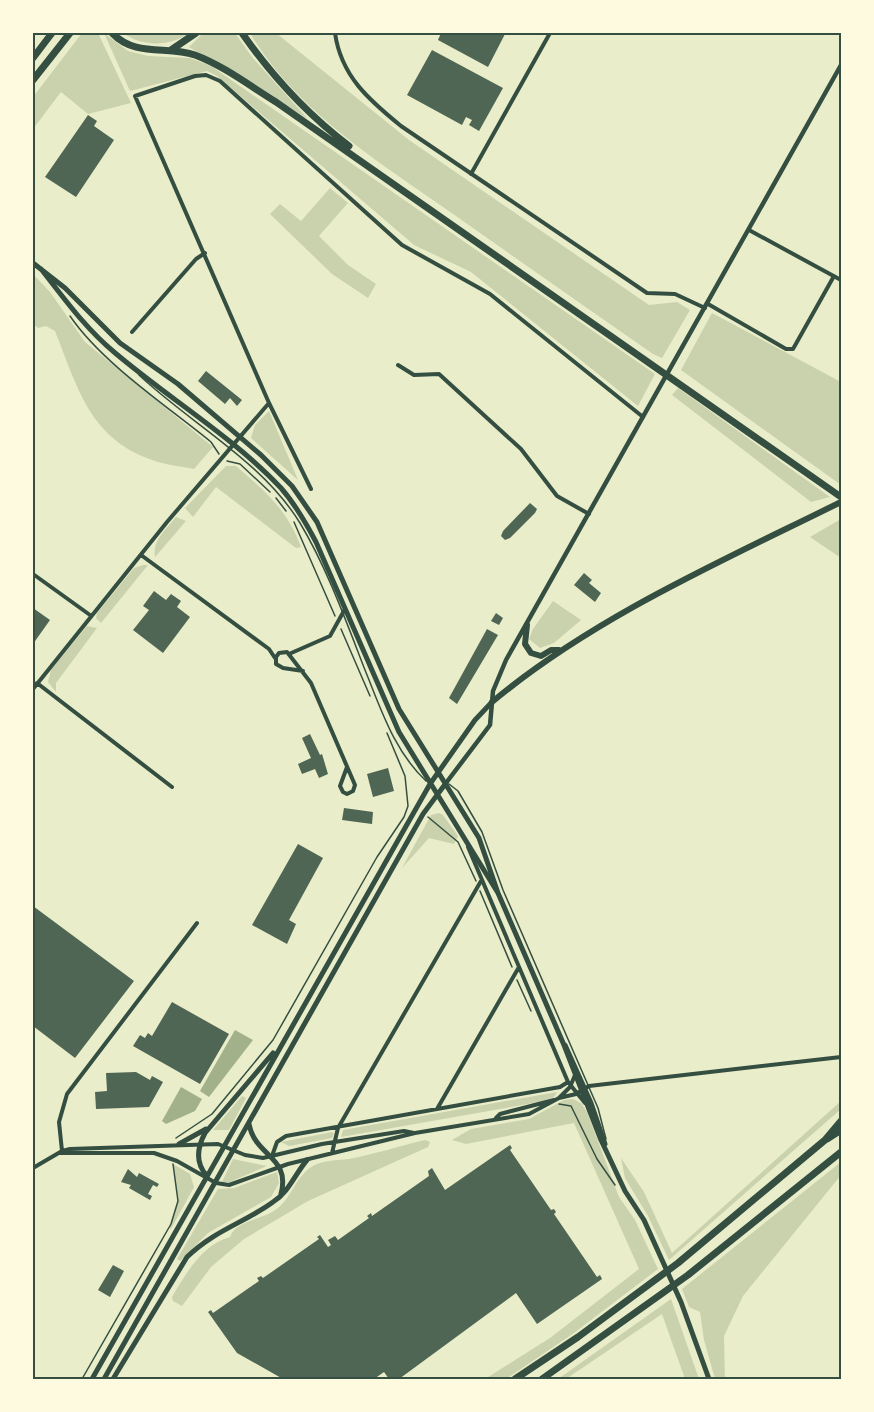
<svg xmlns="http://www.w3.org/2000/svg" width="874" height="1412" font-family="'Nunito Sans',sans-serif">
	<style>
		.green { fill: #cad2ad }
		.water { fill: #a3b18a }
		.building { fill: #4f6655 }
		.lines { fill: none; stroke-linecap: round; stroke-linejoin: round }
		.path { stroke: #344e41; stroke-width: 1.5 }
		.service { stroke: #344e41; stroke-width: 1.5 }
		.minor { stroke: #344e41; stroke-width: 4 }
		.tertiary { stroke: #344e41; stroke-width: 4.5 }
		.primary { stroke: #344e41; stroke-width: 5 }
		.trunk { stroke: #344e41; stroke-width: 6 }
		.motorway { stroke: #344e41; stroke-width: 7 }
		.neatline { fill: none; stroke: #344e41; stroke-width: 2 }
	</style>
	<rect width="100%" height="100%" fill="#e9edc9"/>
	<path class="green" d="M82,33H98L131,103L88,114L61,92L33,129V97Z
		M104,33L128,51L148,56L190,58L211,66L655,374L638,406L471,272L414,245L217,76L207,71L130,91Z
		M123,33H189C169,47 143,47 123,33Z
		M203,33H235L252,57L308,119L189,47Z
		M250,33H276L409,140L649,305L677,302L690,310L662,358L653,354C587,308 521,262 456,216C382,164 297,113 250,33Z
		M330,188L348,203L319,236L348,265L376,284L368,298L332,274L270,214L280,204L301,221Z
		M33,274L50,292L85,342L213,447L194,469C180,466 165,465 152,460C89,438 77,386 55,331L46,326L38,328L33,324Z
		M712,313L841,382V485L681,370Z
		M678,388L830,497L811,502L672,395Z
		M269,411L298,480L251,438L255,425Z
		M226,466H236C265,491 287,509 301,547L296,548L216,487L193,517L185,508Z
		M176,517L186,521L155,557C152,541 166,529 176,517Z
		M841,519V558L810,537Z
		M143,565H148L101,623L96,618L97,613L134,568Z
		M553,601L581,620L554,643L540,648L529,639L533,629Z
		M87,626L97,628L56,683V692L48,682L51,670Z
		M439,813L443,815L458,836L454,844L429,838L402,868L431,815Z
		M557,1092L554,1097L539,1102L341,1137L343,1130Z
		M242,1096L246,1098L229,1130H213Z
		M573,1099L581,1103L587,1112L619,1197L635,1220L658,1269L574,1333L506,1379H485L550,1338L639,1269L574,1123L466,1144L452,1140L471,1129L529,1119L564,1100Z
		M841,1101V1109L669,1260L648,1216L625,1178L621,1158L644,1192L672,1253Z
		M332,1132L334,1134L332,1138L289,1146L281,1142Z
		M425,1140L430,1142L428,1147L308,1201L244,1239L211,1267L182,1306L173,1301L172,1297C186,1273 203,1244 230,1237C234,1222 261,1219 272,1212C291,1202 293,1180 310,1168C323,1159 335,1161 349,1159C375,1154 400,1146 425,1140Z
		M233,1159L267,1166L230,1182H222Z
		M841,1162V1175L743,1296L724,1336L725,1379H715L704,1340L700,1312L689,1307L682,1289Z
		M173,1164L190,1174L194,1187L171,1229L169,1227L178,1201Z
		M277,1172L279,1183L271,1197L208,1233L180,1261L177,1259L218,1189L234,1188Z
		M671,1299L699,1379H685L662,1314L566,1379H558Z"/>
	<path class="water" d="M235,1030L253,1040L209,1097L200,1091Z
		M181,1087L202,1099L195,1111L166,1124L162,1121Z"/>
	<path class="building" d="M441,33H503L505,34L488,67L438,40Z
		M432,50L503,88L479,131L469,125L472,120L466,117L462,125L407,95Z
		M88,115L97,121L94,126L114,140L76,197L45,177Z
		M206,371L242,400L237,406L230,398L225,404L198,381Z
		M530,503L537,509L535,513L510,538L505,540L501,536L503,531Z
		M584,573L592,580L589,583L601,593L595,602L574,585Z
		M154,591L166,600L171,594L181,601L177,607L190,617L163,653L133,630L149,610L143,606Z
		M33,608L50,620L33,644Z
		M496,613L503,618L499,625L491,621Z
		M487,629L498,635L457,704L449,698Z
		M310,734L320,755L322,754L328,774L319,778L315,769L302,774L298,764L311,758L302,738Z
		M388,768L394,791L373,797L367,774Z
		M344,808L373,812L372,824L342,820Z
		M298,844L323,858L289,920L296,924L287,944L252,925Z
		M33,906L134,981L75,1058L33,1026Z
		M172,1002L229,1034L200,1084L133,1046L140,1035L145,1038L148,1033L152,1036Z
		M136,1072L150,1080L152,1076L163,1082L149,1107L96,1109L95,1092L107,1091L106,1073Z
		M510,1145L512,1148L510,1150L551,1210L554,1209L556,1212L554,1214L567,1233L597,1277L600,1275L602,1279L537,1324L516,1293L399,1379H389L384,1372L374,1379H283L237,1353L208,1312L211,1310L213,1313L259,1281L257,1278L261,1276L263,1278L319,1239L317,1237L320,1235L328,1247L331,1245L328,1240L335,1236L338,1240L369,1218L367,1216L371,1213L372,1216L429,1176L428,1171L432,1168L445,1190Z
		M128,1169L137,1177L139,1173L159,1184L157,1187L153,1185L148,1194L152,1196L150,1200L129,1188L131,1185L121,1182Z
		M113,1265L124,1271L110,1297L98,1290Z"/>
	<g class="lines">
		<path class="path" d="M70,316C102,363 167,406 211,442L219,454
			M227,461L240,464L270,492
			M276,498L286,511
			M294,522L335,616
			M341,629L370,696
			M428,817L458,842L476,881
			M480,891L512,967
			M517,980L531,1011
			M559,1104L571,1106L597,1159L615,1185
			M176,1138L212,1114L273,1040L377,857L404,817L408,806L405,776L387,733
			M82,1379L171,1224L178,1201L173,1164"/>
		<path class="service" d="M139,375C191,424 262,461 300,523C327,568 346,621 365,670C381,709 394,751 426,781
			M449,784L458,791L482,832L503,890L598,1108L606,1139"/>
		<path class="minor" d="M335,33C341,76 369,100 401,126L647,293L675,294L705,308
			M471,174L550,33
			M749,230L841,280
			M708,304L786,349H793L834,276
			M132,332L196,259L205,253
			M398,365L414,375L439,374L521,449L557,496L589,514
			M311,489L269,403L135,96L195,76L206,75L220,81L402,245L490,294L643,417
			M141,555L269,649L275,658
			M33,574L90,615
			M289,654L330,636L345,609
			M303,671L283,668L276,664V657L279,653L287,652L311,683L355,785L353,791L347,794L343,792L340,786L347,767
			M37,683L172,787
			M33,689L167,522L269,403
			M468,847L568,1082L585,1103
			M559,1098L576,1094L589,1086L841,1057
			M437,1109L519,967
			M496,1118L500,1114L554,1100
			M62,1151L59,1122L67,1094L197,923
			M60,1153H154L177,1161L216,1183L229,1185L288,1164L415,1133L529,1114L559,1098L570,1087L575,1075
			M332,1153L338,1128L481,881
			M272,1156L277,1142L286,1136L560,1087L568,1082
			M33,1168L62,1151L70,1149L218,1144L245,1155L263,1158L322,1144L404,1131L414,1133"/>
		<path class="tertiary" d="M446,783L490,725L493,691L506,660L841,65"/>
		<path class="primary" d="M33,263L65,288L120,343L178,384L261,455L292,486L317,522L399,709L479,838L498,893
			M41,269C64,298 85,328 114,352C168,398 232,436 281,488C295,504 306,523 316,542L399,732L498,893L564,1045L601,1140L625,1191L644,1220L681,1302L709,1379
			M565,1045L591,1103L605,1144
			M249,1124C255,1157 291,1156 281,1194
			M179,1144L206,1129
			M207,1176C195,1163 197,1148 205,1133L273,1053
			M92,1379L430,784L475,720L492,702
			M104,1379L423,814L446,783
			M113,1379L187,1257C215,1230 244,1223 273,1202C289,1192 295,1174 307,1160"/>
		<path class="trunk" d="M527,625L525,644L531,653L541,656L551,650H559
			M492,702C594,617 722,561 841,502"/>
		<path class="motorway" d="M112,33C136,58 167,45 195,55C224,66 250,86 276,102L841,497
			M242,33C272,76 307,114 349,146
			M171,50L196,33
			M33,58L52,33
			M33,80L70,33
			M827,1139L841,1130
			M515,1379L578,1337L678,1263L825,1140L841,1121
			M542,1379L688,1275L841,1152"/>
	</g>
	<rect width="874" height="1412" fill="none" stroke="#fefae0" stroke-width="69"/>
	<rect x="34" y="34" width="806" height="1344" class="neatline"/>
</svg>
